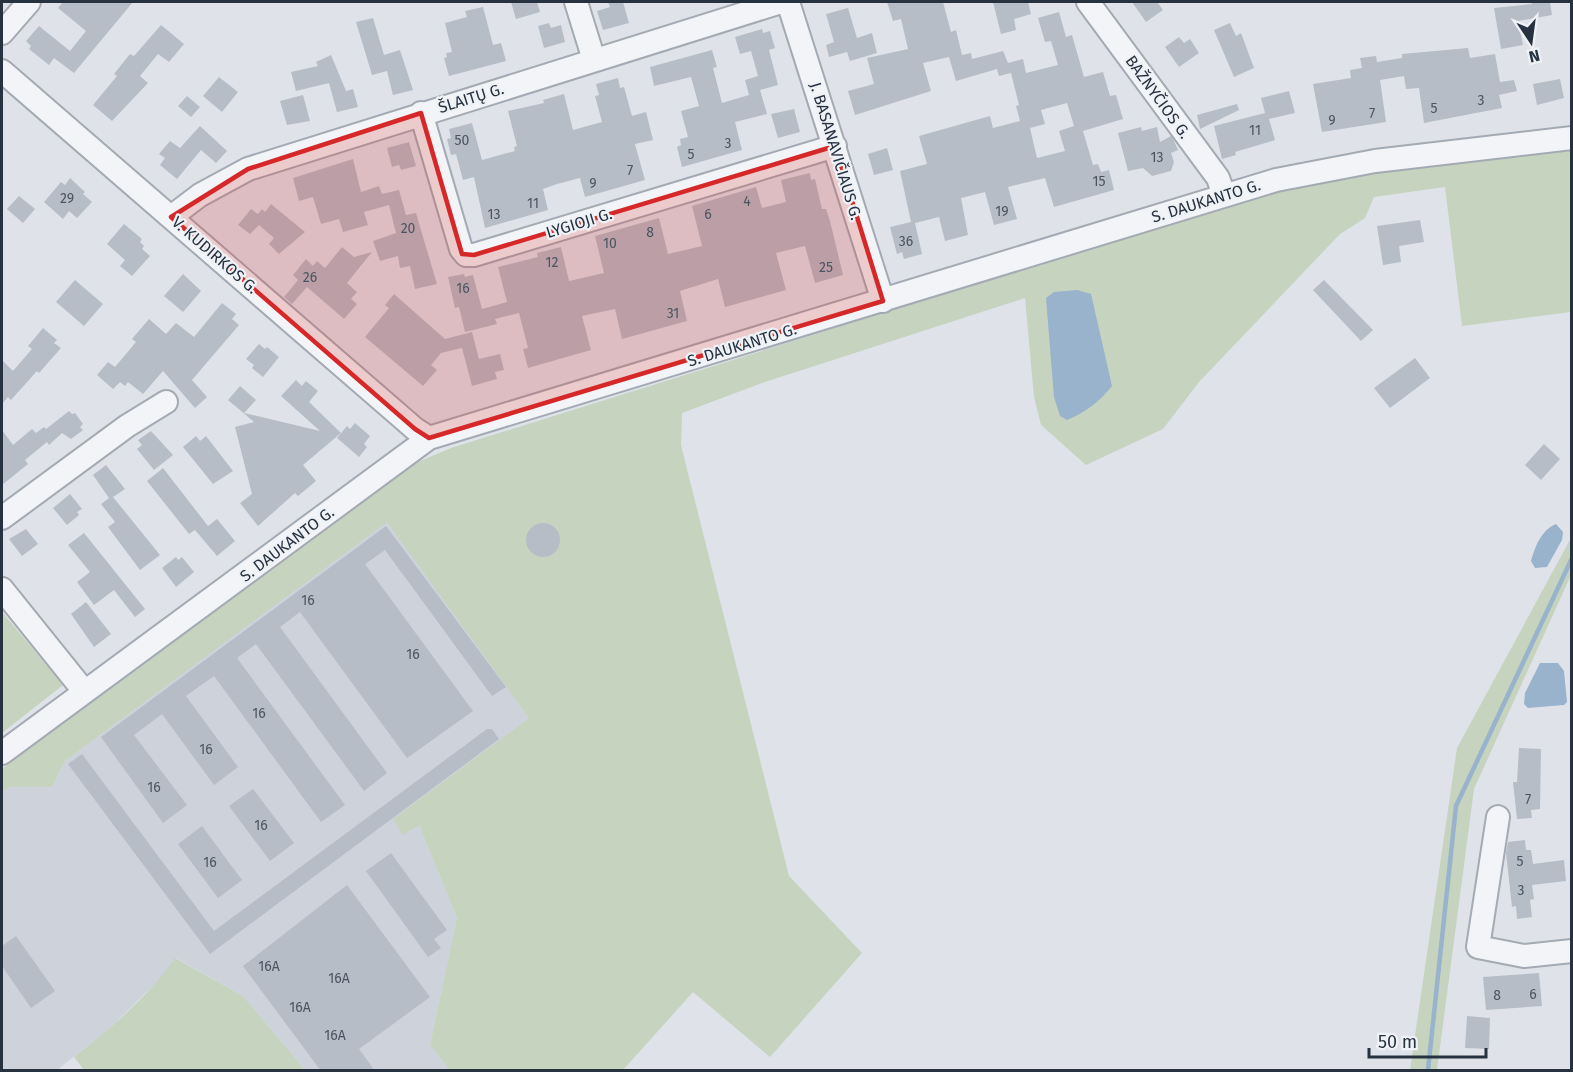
<svg xmlns="http://www.w3.org/2000/svg" width="1573" height="1072" font-family="'Fira Sans',sans-serif">
	<style>
		.built { fill: #cdd2db }
		.green { fill: #c5d3bf }
		.water { fill: #98b3cb }
		.lines { fill: none; stroke-linecap: round; stroke-linejoin: round }
		.stream { stroke: #98b3cb; stroke-width: 4.5 }
		.building { fill: #b6bdc6; fill-rule: evenodd }
		.minor-casing { stroke: #a4aab3; stroke-width: 26 }
		.minor { stroke: #f2f4f7; stroke-width: 22 }
		.marked { fill: #d62828; fill-opacity: 0.2; stroke: #d62828; stroke-width: 4.5; stroke-linejoin: round }
		.labels { text-anchor: middle; dominant-baseline: central; stroke-width: 4.5; stroke-linejoin: round; paint-order: stroke }
		.number-label { font-size: 14px; fill: #4b5562 }
		.street-label { font-size: 16px; fill: #273241; stroke: #eef2f6 }
	</style>
	<rect width="100%" height="100%" fill="#dfe3e9"/>
	<path class="built" d="M387,521L529,718L393,819L419,825L457,918L430,1045L450,1070H305L243,996L176,958L159,980L109,1029L57,1070H2V793L9,787H52L65,761Z"/>
	<path class="green" d="M1571,148V312L1462,326L1445,187L1374,197L1365,218L1340,234L1199,382L1163,429L1086,465L1041,425L1034,397L1025,298L765,382L682,413L681,445L789,876L862,953L770,1057L693,992L623,1070H450L430,1045L457,918L419,825L403,835L393,819L529,718L387,522L65,761L52,787H9L2,793V769L375,491L413,464L451,448L1225,206L1324,180Z
		M1571,538V575L1474,789L1437,1070H1410L1457,748Z
		M2,612L63,685L2,733Z
		M175,958L243,996L305,1070H84L74,1057C111,1028 148,997 175,958Z"/>
	<path class="water" d="M1077,290L1091,294L1112,386C1099,402 1086,412 1067,420L1060,416L1054,397L1046,298L1054,292Z
		M1556,524L1563,532L1562,540L1547,567L1535,568L1531,561C1535,547 1541,530 1556,524Z
		M1540,663H1558L1564,671L1567,702L1564,705L1528,708L1524,704L1525,693Z"/>
	<g class="lines">
		<path class="stream" d="M1428,1070L1456,806L1572,558"/>
	</g>
	<path class="building" d="M63,2H133L74,73L54,58L49,65L29,49L31,46L26,41L39,26L70,51L86,31L58,8Z
		M511,2H537L540,12L516,19Z
		M608,2H623L629,23L603,30L597,11L610,7Z
		M887,2H943L951,32L956,30L962,55L971,53L972,59L1003,51L1008,63L1023,59L1026,73L1058,65L1051,41L1045,42L1038,18L1059,12L1066,37L1072,35L1084,77L1103,72L1110,96L1116,95L1123,119L1083,131L1093,165L1098,164L1101,172L1109,170L1114,190L1054,207L1045,178L1008,187L1017,219L994,225L985,192L961,198L968,235L945,241L939,217L915,223L922,254L904,259L902,252L897,254L890,227L911,222L900,171L927,164L919,136L990,116L993,128L1020,121L1016,106L1019,105L1011,73L999,76L997,69L956,81L949,57L923,63L931,91L855,115L848,91L874,84L867,58L908,49L901,19L893,21ZM1067,103L1074,126L1059,131L1065,151L1037,158L1030,128L1045,124L1041,110Z
		M993,2H1028L1031,14L1014,19L1016,30L1001,34Z
		M1132,2H1157L1163,10L1146,22Z
		M1532,2H1550L1552,15L1518,21L1523,45L1501,49L1494,8L1532,4Z
		M483,7L493,45L501,43L506,61L449,76L444,58L447,57L446,53L452,52L445,23L467,17L465,11Z
		M848,8L857,38L872,33L877,53L850,61L847,52L829,57L826,45L834,42L826,14Z
		M373,18L384,55L400,50L413,90L393,95L387,71L372,75L356,22Z
		M549,23L551,28L561,25L565,42L544,48L538,26Z
		M1230,23L1236,36L1241,33L1254,68L1234,77L1214,30Z
		M161,25L184,44L169,62L158,54L140,76L148,83L112,121L93,105L117,76L114,74L130,54L134,56Z
		M762,29L763,33L770,31L775,48L769,50L778,85L760,90L767,114L735,122L742,150L682,167L677,147L681,145L680,139L688,137L681,111L699,106L691,77L654,86L650,67L712,50L717,67L713,68L722,103L749,95L745,80L758,76L751,51L740,54L735,37Z
		M1179,37L1184,43L1190,39L1199,53L1179,67L1165,47Z
		M1468,48L1470,58L1495,54L1500,82L1514,80L1517,91L1499,95L1502,108L1424,123L1419,88L1406,89L1404,76L1380,80L1386,122L1322,132L1313,84L1351,78L1350,70L1362,68L1360,58L1376,56L1377,62L1402,58V54Z
		M331,55L346,91L353,89L358,107L337,112L329,83L296,91L291,72L318,66L316,62Z
		M219,77L238,92L222,112L203,96Z
		M618,78L620,88L624,87L632,116L646,112L653,140L635,144L645,180L585,197L580,178L557,184L543,189L548,210L485,228L474,177L463,180L456,154L451,155L447,139L451,138L449,129L472,123L482,160L515,151L514,147L517,146L508,111L544,103L543,100L564,94L573,130L602,122L595,96L599,95L596,84Z
		M1560,79L1564,98L1537,105L1533,84Z
		M1289,91L1295,113L1269,119L1275,140L1235,152L1236,155L1222,159L1214,126L1265,113L1261,98Z
		M303,95L310,121L287,125L280,101Z
		M187,96L200,107L191,117L178,106Z
		M1237,104L1239,110L1200,129L1197,115Z
		M794,109L800,132L778,138L771,114Z
		M200,126L227,151L216,163L201,150L177,179L160,165L165,158L159,154L170,141L180,148Z
		M1141,127L1142,131L1157,127L1160,142L1171,136L1173,139L1178,150L1171,153L1174,162L1171,171L1152,176L1143,168L1128,171L1118,133Z
		M409,142L416,166L401,170L399,165L392,167L387,148Z
		M887,148L893,170L874,175L868,154Z
		M353,159L361,192L379,186L382,194L399,190L406,215L416,213L437,284L415,289L410,266L400,268L398,256L380,261L373,241L396,233L389,205L364,212L368,225L343,232L339,219L321,224L313,197L299,201L293,178Z
		M810,173L811,180L815,179L822,209H826L830,221L843,275L815,283L805,246L776,253L786,290L725,307L718,279L680,291L687,321L622,339L615,309L582,316L591,350L528,368L523,349L528,348L519,313L495,319L497,324L465,332L459,307L455,308L448,277L464,274L465,277L473,275L482,309L507,302L498,267L538,257L537,253L561,247L569,281L604,273L595,236L659,218L668,254L702,246L692,206L756,187L762,208L786,202L781,180Z
		M70,178L85,192L83,194L92,202L77,218L69,211L63,219L44,202L61,182L65,185Z
		M19,196L35,209L23,223L7,209Z
		M271,204L305,232L279,254L269,244L274,238L259,225L250,234L238,225L251,209L258,214L262,209L265,212Z
		M1420,220L1424,242L1399,246L1401,262L1383,265L1377,226Z
		M124,224L142,239L140,242L144,246L142,249L150,256L132,276L120,266L125,260L107,244Z
		M342,247L354,257L372,252L347,283L357,292L351,299L357,304L344,319L307,287L292,304L284,297L298,280L293,275L306,259L313,266L317,261L325,268Z
		M183,274L201,291L183,312L164,296Z
		M75,280L103,304L84,326L56,302Z
		M1324,280L1373,330L1361,341L1313,290Z
		M394,294L445,339L472,332L479,359L500,354L504,370L495,372L497,379L472,386L462,348L441,353L431,365L437,370L423,386L365,337L389,308L385,305Z
		M222,303L236,314L232,319L239,325L192,380L207,397L195,408L163,371L143,394L128,382L125,386L120,382L113,389L97,375L108,362L115,367L136,342L132,339L149,319L166,334L176,323L194,337Z
		M43,328L57,340L54,343L61,348L39,373L37,371L11,400L8,397L2,404V360L13,371L32,349L28,346Z
		M259,344L265,349L267,347L279,357L263,377L252,368L254,365L246,359Z
		M1415,358L1430,378L1390,408L1374,388Z
		M296,380L302,386L306,381L318,391L309,402L341,433L303,465L316,481L298,496L295,493L258,526L240,503L252,494L235,427L254,422L228,400L240,386L256,400L244,413L320,431L281,396Z
		M69,411L72,414L75,413L83,424L80,427L83,430L71,439L62,433L49,445L47,442L25,460L28,464L2,485V430L13,445L32,429L36,433L44,427L46,429Z
		M355,423L370,436L364,444L367,447L359,457L337,438L347,426L350,429Z
		M151,431L173,455L154,470L137,449L142,445L138,440Z
		M196,436L200,441L206,436L233,471L213,484L183,447Z
		M1544,444L1560,459L1541,480L1525,465Z
		M106,465L125,489L113,497L160,555L140,570L108,527L115,522L101,504L109,498L93,475Z
		M163,468L208,526L217,519L235,541L217,556L195,530L189,534L147,481Z
		M70,494L82,509L77,512L79,515L67,525L53,508Z
		M526 540a17 17 0 1 1 34 0a17 17 0 1 1-34 0Z
		M386,526L506,687L492,696L385,550L365,564L473,711L407,758L300,612L280,627L387,773L364,791L256,644L237,658L345,805L321,822L214,676L186,696L238,767L214,785L162,714L134,735L187,805L163,823L101,737Z
		M26,529L38,544L22,556L9,539Z
		M84,533L145,609L135,617L114,590L94,605L77,582L90,572L68,545Z
		M176,557L178,560L182,557L194,572L176,587L162,568Z
		M86,602L111,634L94,647L71,614Z
		M487,729H492L499,739L210,954L68,764L82,754L214,931Z
		M1519,748L1541,749L1540,809L1531,810L1532,818L1517,819L1513,782H1517Z
		M253,789L294,843L270,861L229,806Z
		M202,826L242,880L218,898L178,844Z
		M1525,840L1526,850H1531L1533,864L1564,860L1566,881L1532,885L1534,899L1530,900L1532,917L1517,919L1516,906L1512,907L1506,853L1508,842Z
		M391,853L447,930L434,939L441,948L428,957L366,871Z
		M347,885L430,997L359,1049L375,1071H321L243,966Z
		M16,936L55,991L31,1008L2,966V946Z
		M1539,973L1542,1006L1486,1010L1483,977Z
		M1467,1016L1490,1018L1489,1049L1465,1048Z"/>
	<g class="lines">
		<defs>
			<path id="minor" d="M576,2L594,60
				M788,2L883,301
				M1088,2L1218,178L1224,195
				M2,33L29,2
				M2,71L415,429L429,438
				M421,113L461,249L466,255H474L835,146
				M171,217L200,195L248,169L781,2
				M2,518L127,426L166,402
				M2,589L84,691
				M2,753L429,438L1276,180L1375,161L1572,138
				M1498,817L1478,947L1524,956L1572,951"/>
		</defs>
		<use href="#minor" class="minor-casing"/>
		<use href="#minor" class="minor"/>
	</g>
	<path class="marked" d="M421,113L462,254L474,255L835,146L883,301L429,438L415,429L171,217L248,169Z"/>
	<g class="labels">
		<g class="number-label">
			<text x="1481" y="100">3</text>
			<text x="1434" y="108">5</text>
			<text x="1372" y="113">7</text>
			<text x="1332" y="120">9</text>
			<text x="1255" y="130">11</text>
			<text x="462" y="140">50</text>
			<text x="728" y="143">3</text>
			<text x="691" y="154">5</text>
			<text x="1157" y="157">13</text>
			<text x="630" y="170">7</text>
			<text x="1099" y="181">15</text>
			<text x="593" y="183">9</text>
			<text x="67" y="198">29</text>
			<text x="747" y="201">4</text>
			<text x="533" y="203">11</text>
			<text x="1002" y="211">19</text>
			<text x="494" y="214">13</text>
			<text x="708" y="214">6</text>
			<text x="408" y="228">20</text>
			<text x="650" y="232">8</text>
			<text x="906" y="241">36</text>
			<text x="610" y="243">10</text>
			<text x="552" y="262">12</text>
			<text x="826" y="267">25</text>
			<text x="310" y="277">26</text>
			<text x="463" y="288">16</text>
			<text x="673" y="313">31</text>
			<text x="308" y="600">16</text>
			<text x="413" y="654">16</text>
			<text x="259" y="713">16</text>
			<text x="206" y="749">16</text>
			<text x="154" y="787">16</text>
			<text x="1528" y="799">7</text>
			<text x="261" y="825">16</text>
			<text x="1520" y="861">5</text>
			<text x="210" y="862">16</text>
			<text x="1521" y="890">3</text>
			<text x="269" y="966">16A</text>
			<text x="339" y="978">16A</text>
			<text x="1533" y="994">6</text>
			<text x="1497" y="995">8</text>
			<text x="300" y="1007">16A</text>
			<text x="335" y="1035">16A</text>
		</g>
		<g class="street-label">
			<text transform="translate(1158 97) rotate(54)">BAŽNYČIOS G.</text>
			<text transform="translate(471 98) rotate(-17)">ŠLAITŲ G.</text>
			<text transform="translate(836 151) rotate(73)">J. BASANAVIČIAUS G.</text>
			<text transform="translate(1206 201) rotate(-17)">S. DAUKANTO G.</text>
			<text transform="translate(579 223) rotate(-17)">LYGIOJI G.</text>
			<text transform="translate(215 255) rotate(41)">V. KUDIRKOS G.</text>
			<text transform="translate(742 345) rotate(-17)">S. DAUKANTO G.</text>
			<text transform="translate(287 544) rotate(-37)">S. DAUKANTO G.</text>
		</g>
	</g>
	<rect width="1573" height="1072" fill="none" stroke="#273241" stroke-width="6"/>
	<g transform="translate(1531 42) rotate(167)" stroke="#eef2f6" stroke-width="4.5" paint-order="stroke">
	<path d="M0-4.5L10 22L0 15L-10 22Z" fill="#273241"/>
	<text y="-9" font-size="16" font-weight="bold" text-anchor="middle" fill="#273241">N</text>
	</g>
	<path d="M1369 1048v9h117v-9" fill="none" stroke="#273241" stroke-width="3"/>
	<text x="1378" y="1048" font-size="18" fill="#273241" stroke="#eef2f6" stroke-width="4.5" paint-order="stroke">50 m</text>
</svg>
